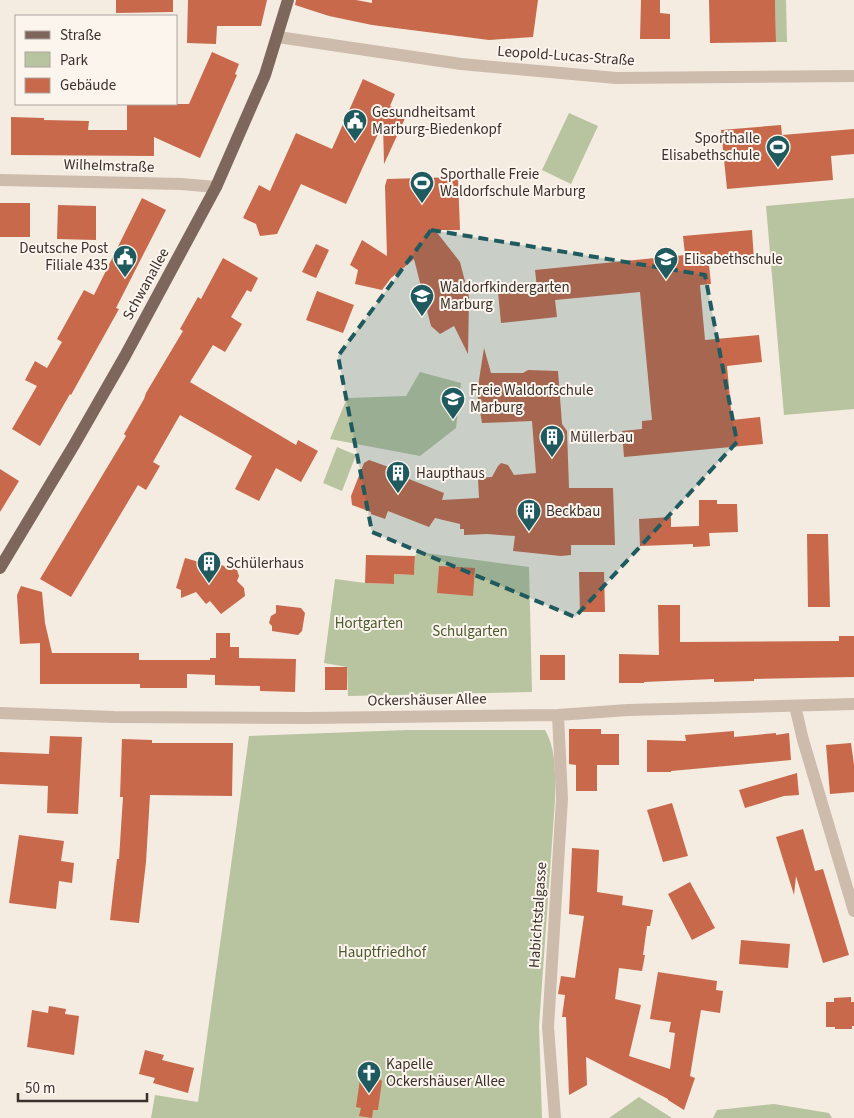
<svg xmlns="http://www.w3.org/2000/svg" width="854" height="1118" font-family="'Source Sans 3',sans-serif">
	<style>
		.green { fill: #b8c4a0 }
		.building { fill: #c8694b }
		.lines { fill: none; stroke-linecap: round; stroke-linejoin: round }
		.minor { stroke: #cdbbac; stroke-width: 12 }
		.major { stroke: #7d675c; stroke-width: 12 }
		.marked { fill: #1f5a5e; fill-opacity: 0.2; stroke: #1f5a5e; stroke-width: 4; stroke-dasharray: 10 6; stroke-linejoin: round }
		.labels { text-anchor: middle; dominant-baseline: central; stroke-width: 4; stroke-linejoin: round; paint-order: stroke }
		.street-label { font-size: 15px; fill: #3b302b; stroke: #fbf5ee }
		.poi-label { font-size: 15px; fill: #3b302b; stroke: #fbf5ee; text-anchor: start }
		.park-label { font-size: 15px; fill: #4a5a2e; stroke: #fbf5ee }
	</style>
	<rect width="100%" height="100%" fill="#f4ebe1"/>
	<path class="green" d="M775,0H786L787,42H776Z
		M569,113L598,126L571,184L542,170Z
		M854,198V409L784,415L766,206Z
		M420,372L461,383L456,428L420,456L330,439L347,398L406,396Z
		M337,447L356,455L342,491L323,483Z
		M418,552L529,567L532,692L348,696L347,667L324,663L335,579L365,583L394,584V574L414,575L415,556Z
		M407,730H545C557,751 555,776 555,800L539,1026L542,1118H151L155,1095L198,1102L249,736Z
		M639,1097L672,1118H609Z
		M774,1104L829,1113L832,1118H713L717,1110Z"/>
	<path class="building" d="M116,0H173V12L116,13Z
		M188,0H267L261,26H217L216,44L187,43Z
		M296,0H356L372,3V0H538L533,37L489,40L372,25L329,16L295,5Z
		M641,0H660V13L670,14V39H640Z
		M709,0H775L776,42L710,43Z
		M212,52L239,64L235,74L237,75L200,158L154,137V156L11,155V117L44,118V120L89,121L88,130H127V104H189Z
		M363,79L395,94L390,106L407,114L384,164L383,123L346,204L301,184L277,234L260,236L256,224L243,218L259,185L270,191L296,133L332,149Z
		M781,125L782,135L854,129V154L831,156L833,180L727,189L721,130Z
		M458,177L460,230H435L460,262L469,297L468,354L454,326L440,334L431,326L414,259L391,278L382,290L355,284L358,270L350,265L362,240L387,256L385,186L387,179Z
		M142,198L166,210L116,308L119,309L71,395L70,394L40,446L12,429L37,386L25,380L35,361L47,368L62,342L57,339L84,290L94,295Z
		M0,203H30V237H0Z
		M58,205L96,206V240L57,239Z
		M752,230L754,260L709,265L711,284L700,285L705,340L759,335L762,362L727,366L732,420L760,417L763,444L624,457L622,431L642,429V421L652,420L640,292L555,300L557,317L501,323L498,292L537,288L535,270L685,255L683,236Z
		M316,244L329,250L316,278L302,272Z
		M223,258L258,278L251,292L247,290L231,317L242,324L225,352L213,345L190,382L296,445L298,440L318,451L301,482L276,468L259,501L235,489L252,456L180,415L153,462L160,466L146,490L138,485L71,597L40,579L126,436L124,434L144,399L146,393L183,331L180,329L198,297L201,299Z
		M317,291L354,305L343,333L306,320Z
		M484,348L491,373H523L528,370L558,371L562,424L567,431L569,488H613L615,545H571V555L561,556L513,551L515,536L487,534L464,535V529H460V524L435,518L429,527L388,511L385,519L371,514V512L352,505L351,496L364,463L369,460L400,471L399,475L444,493L442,500L479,498L478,478L492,477L498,466L501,463L508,465L514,475L536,473L532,421L482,423L477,393Z
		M0,469L19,481L0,512Z
		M699,500H717V504H737L738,532L709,533L710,546L693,547V544L640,546L639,519L671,517V527L699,526Z
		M807,534H828L830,607H808Z
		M366,555L415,556L414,575L394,574V584L365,583Z
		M185,558L217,567L221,565L237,570L239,576L237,581L244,588L245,596L221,614L210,601L206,604L196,592L181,598V590L176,588Z
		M439,566L475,568L473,596L437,593Z
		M579,572H604L605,612H580Z
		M21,586L42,592L45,623L52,653H139V660H210V658H216V633H230V647H239V658L296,659L295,692L260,691V686L215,685V675L187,674V688H140V684H40V643L20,644L17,595Z
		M276,605L301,608L305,613L302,631L298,635L272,631V626L269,623L271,616L276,613Z
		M658,605H680V642L839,641V636H854V677L754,679V681L714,682V679L644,682V683H619V654L659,655Z
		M540,655H565V680H540Z
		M325,667H347V690H325Z
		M569,729H601V734H619V765H597V791H576V765L569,764Z
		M734,731V737L776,733V735L789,733L791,760L671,771V772H647V740L686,741L685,735Z
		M50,736L82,737L78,814L47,813L48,786L0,784V752L49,754Z
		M122,739L152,740V743H233L232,796L150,795L146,862L139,923L110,920L117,859H119L123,797H120Z
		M851,743L854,765V792L830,794L826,745Z
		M797,773L799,795L784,796L745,808L739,790Z
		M672,803L688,856L663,862L647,810Z
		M803,829L815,871L823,869L849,955L823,963L796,876L794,895L776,837Z
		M19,835L64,841L61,861L74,863L72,883L59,881L56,909L9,903Z
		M572,848L599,850L597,892L623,896L622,905L653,910L650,926H647L643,955H645L642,971L619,968L615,999L641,1005L629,1056L670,1069L675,1033L669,1032L671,1022L650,1019L658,972L717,981L716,990L723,991L720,1013L701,1010L690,1076L695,1078L684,1110L668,1100V1099L586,1057L587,1085L569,1095L566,1017H562L565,995L558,994L561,976L575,978L584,916L569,914Z
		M690,882L715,928L692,940L668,894Z
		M741,940L790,944L788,968L739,964Z
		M851,997V1002H854V1026H852V1029H835V1027H826V1002H834V998Z
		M49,1006L66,1009L65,1014L79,1016L74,1055L27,1047L32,1010L48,1013Z
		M145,1050L164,1055L162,1060L194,1068L188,1093L153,1083L155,1078L139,1074Z
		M368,1072H373L382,1081L378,1110H373L372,1118L359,1116L361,1108L356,1107L360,1079Z"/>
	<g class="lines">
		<path class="minor" d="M278,37L461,64L616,78L854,76
			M0,180L181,184L216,187
			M795,706L803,740L854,911
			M0,713L114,717L308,718L558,715L628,710L854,704
			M555,1118L548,1027L562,799L558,715"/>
		<path class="major" d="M0,568L74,445L125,356L216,187L265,75L288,0"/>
	</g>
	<path class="marked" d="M431,230L705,275L737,442L575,617L372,532L338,356Z"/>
	<defs>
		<symbol id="civic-pin" viewBox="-11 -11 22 30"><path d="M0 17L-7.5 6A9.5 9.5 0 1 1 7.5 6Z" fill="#1f5a5e" stroke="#fbf5ee"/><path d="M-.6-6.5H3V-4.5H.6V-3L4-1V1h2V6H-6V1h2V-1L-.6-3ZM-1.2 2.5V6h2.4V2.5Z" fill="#fff"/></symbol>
		<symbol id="stadium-pin" viewBox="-11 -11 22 30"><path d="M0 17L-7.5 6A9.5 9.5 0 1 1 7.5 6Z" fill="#1f5a5e" stroke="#fbf5ee"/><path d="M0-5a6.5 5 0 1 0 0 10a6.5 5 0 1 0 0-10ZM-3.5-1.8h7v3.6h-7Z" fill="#fff"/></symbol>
		<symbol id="school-pin" viewBox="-11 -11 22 30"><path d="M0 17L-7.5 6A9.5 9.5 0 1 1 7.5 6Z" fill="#1f5a5e" stroke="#fbf5ee"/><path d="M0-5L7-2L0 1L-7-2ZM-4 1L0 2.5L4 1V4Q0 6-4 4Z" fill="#fff"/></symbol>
		<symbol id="building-pin" viewBox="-11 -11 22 30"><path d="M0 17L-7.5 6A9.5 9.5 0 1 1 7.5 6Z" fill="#1f5a5e" stroke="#fbf5ee"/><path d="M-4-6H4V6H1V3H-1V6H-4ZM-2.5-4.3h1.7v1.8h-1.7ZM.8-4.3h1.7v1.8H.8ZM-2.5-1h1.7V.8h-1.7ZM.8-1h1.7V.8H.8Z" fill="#fff"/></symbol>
		<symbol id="church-pin" viewBox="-11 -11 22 30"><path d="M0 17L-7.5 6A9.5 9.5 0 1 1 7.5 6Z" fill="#1f5a5e" stroke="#fbf5ee"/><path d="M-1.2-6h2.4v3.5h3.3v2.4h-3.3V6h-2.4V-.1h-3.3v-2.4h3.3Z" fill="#fff"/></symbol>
	</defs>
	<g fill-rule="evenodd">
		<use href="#civic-pin" x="341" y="107" width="28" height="38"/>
		<use href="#stadium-pin" x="764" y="133" width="28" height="38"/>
		<use href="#stadium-pin" x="408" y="169" width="28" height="38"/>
		<use href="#civic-pin" x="111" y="243" width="28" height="38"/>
		<use href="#school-pin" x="652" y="245" width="28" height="38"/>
		<use href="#school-pin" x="408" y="282" width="28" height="38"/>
		<use href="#school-pin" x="439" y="385" width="28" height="38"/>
		<use href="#building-pin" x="538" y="423" width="28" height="38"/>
		<use href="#building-pin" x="384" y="459" width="28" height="38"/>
		<use href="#building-pin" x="515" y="497" width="28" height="38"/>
		<use href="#building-pin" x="195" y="549" width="28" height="38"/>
		<use href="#church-pin" x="355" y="1059" width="28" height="38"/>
	</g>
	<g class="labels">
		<g class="street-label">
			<text transform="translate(566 56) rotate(4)">Leopold-Lucas-Straße</text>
			<text transform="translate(109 166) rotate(2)">Wilhelmstraße</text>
			<text transform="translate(146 284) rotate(-61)">Schwanallee</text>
			<text transform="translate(427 700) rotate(-1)">Ockershäuser Allee</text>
			<text transform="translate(538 915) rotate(-86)">Habichtstalgasse</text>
		</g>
		<g class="poi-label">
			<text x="372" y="112">Gesundheitsamt<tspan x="372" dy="17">Marburg-Biedenkopf</tspan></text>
			<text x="760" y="138" text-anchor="end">Sporthalle<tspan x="760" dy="17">Elisabethschule</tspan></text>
			<text x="440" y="174">Sporthalle Freie<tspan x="440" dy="17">Waldorfschule Marburg</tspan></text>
			<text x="108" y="248" text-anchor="end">Deutsche Post<tspan x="108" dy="17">Filiale 435</tspan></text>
			<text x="684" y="259">Elisabethschule</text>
			<text x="440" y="287">Waldorfkindergarten<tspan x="440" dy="17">Marburg</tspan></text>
			<text x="470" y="390">Freie Waldorfschule<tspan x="470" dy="17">Marburg</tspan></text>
			<text x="570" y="437">Müllerbau</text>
			<text x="416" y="473">Haupthaus</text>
			<text x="546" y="511">Beckbau</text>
			<text x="226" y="563">Schülerhaus</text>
			<text x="386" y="1064">Kapelle<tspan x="386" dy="17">Ockershäuser Allee</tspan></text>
		</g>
		<g class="park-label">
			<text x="369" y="623">Hortgarten</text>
			<text x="470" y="631">Schulgarten</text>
			<text x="382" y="952">Hauptfriedhof</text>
		</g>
	</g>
	<rect x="15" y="15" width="162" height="90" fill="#fbf5ee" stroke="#aea6a0"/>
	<rect x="25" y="31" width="25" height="8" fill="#7d675c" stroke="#aea6a0"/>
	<text x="60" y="40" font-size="15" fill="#3b302b">Straße</text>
	<rect x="25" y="52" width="25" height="15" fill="#b8c4a0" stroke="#aea6a0"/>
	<text x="60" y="65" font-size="15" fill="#3b302b">Park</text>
	<rect x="25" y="78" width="25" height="15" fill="#c8694b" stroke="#aea6a0"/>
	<text x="60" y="90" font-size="15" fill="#3b302b">Gebäude</text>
	<path d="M18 1093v8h129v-8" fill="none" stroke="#3b302b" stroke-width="2.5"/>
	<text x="25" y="1093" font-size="15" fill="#3b302b" stroke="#fbf5ee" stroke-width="4" paint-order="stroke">50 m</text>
</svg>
